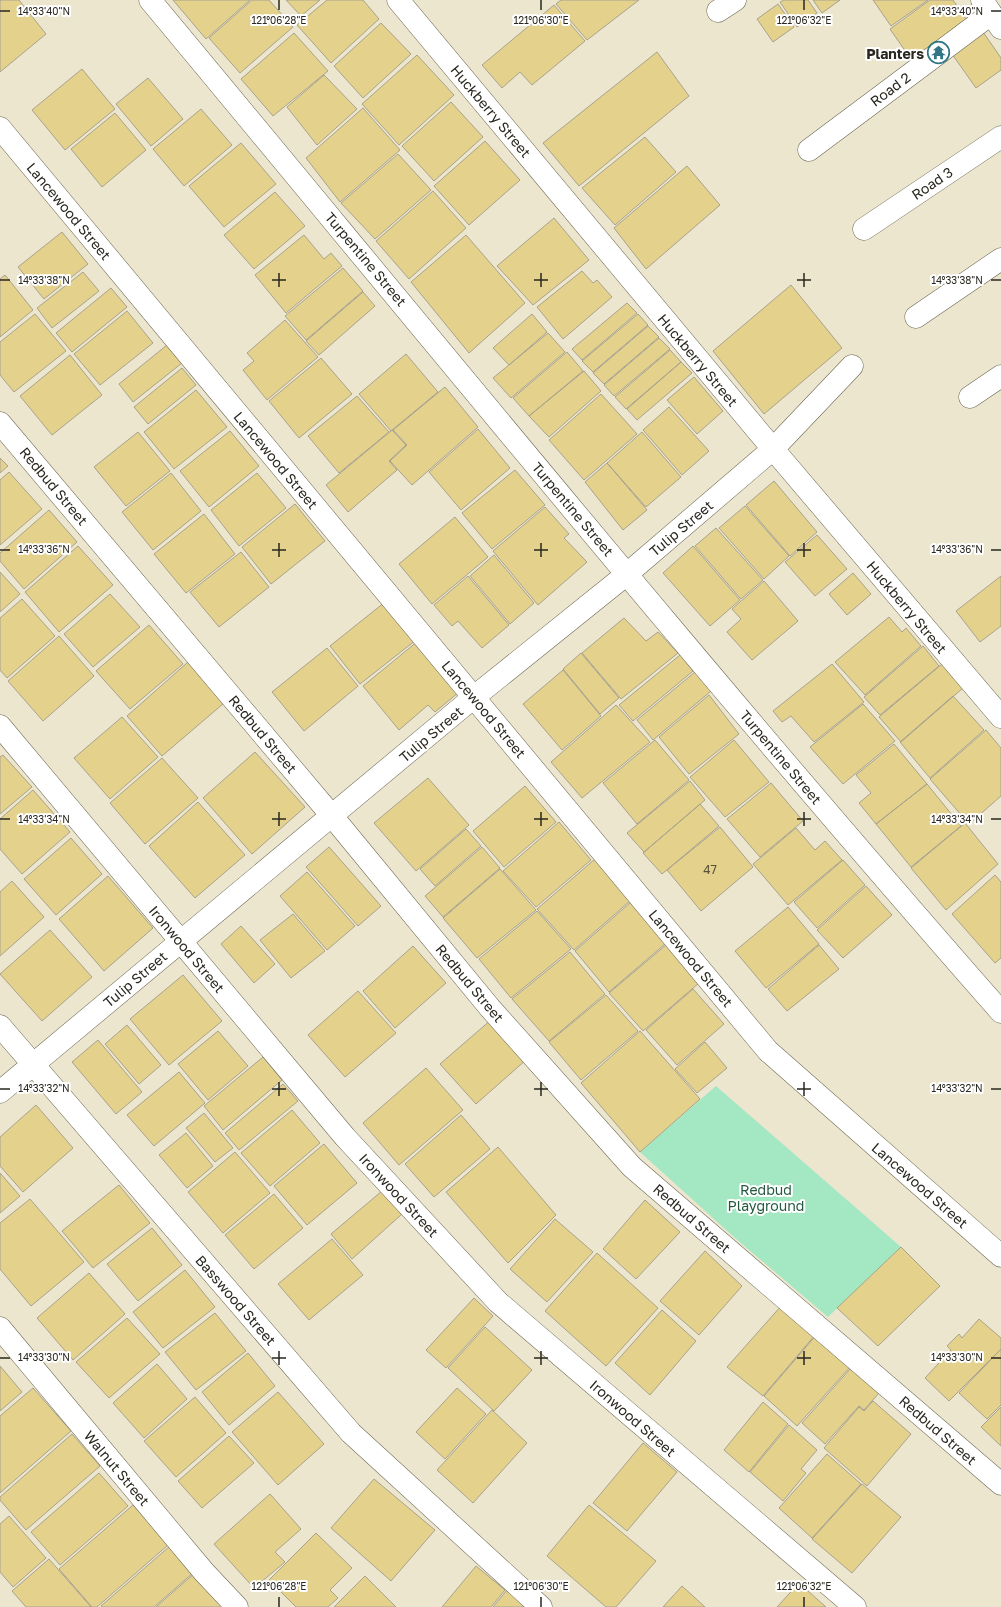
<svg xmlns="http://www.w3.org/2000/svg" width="1001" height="1607" font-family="'Golos Text',sans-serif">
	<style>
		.green { fill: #a3e8c2 }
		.building { fill: #e4d28c; stroke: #a8a28c }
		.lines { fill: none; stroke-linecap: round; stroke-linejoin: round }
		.minor-casing { stroke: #6c6752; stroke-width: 23 }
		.tertiary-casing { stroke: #6c6752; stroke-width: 23 }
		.minor { stroke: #fff; stroke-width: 22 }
		.tertiary { stroke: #fff; stroke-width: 22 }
		.ticks { fill: none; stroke: #29271f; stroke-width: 1.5 }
		.labels { text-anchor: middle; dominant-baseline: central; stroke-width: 4; stroke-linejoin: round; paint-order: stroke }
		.number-label { font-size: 12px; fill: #58523a }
		.poi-label { font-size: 14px; font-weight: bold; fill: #29271f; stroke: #fff; text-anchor: end }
		.street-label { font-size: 14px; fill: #29271f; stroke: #fff }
		.park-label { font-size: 14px; fill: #22583d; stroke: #fff }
		.ticks-label { font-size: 10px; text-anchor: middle; fill: #29271f; stroke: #fff; stroke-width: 4; stroke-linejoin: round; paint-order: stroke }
	</style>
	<rect width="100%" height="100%" fill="#ece6cf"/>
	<path class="green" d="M716,1086L901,1247L828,1317L735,1238L640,1152Z"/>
	<path class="building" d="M2,0H19L46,34L0,72V1Z
		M173,0H250L206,39Z
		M252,0H269L293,27L240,73L209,38Z
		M286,0H320L301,16Z
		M327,0H363L379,19L331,63L297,25Z
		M561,0H639L587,40L556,4Z
		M784,0H808L817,13L797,27L780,2Z
		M813,0H840L822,13Z
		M873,0H928L891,26Z
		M930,0H953L971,26L915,65L890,29Z
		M778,4L794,27L773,42L757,19Z
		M554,5L585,41L532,85L520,72L502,88L482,65Z
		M381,23L411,54L363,98L334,66Z
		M983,32L1001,58V70L976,88L952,54Z
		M294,33L328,71L273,116L241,79Z
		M657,52L689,96L579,186L543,143Z
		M417,55L454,95L399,145L362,104Z
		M82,69L115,109L65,150L32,110Z
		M324,75L357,109L317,145L287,107Z
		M148,78L183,119L151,146L116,104Z
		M451,102L483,137L434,181L402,146Z
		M363,108L400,150L340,202L306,158Z
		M201,109L232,145L184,186L153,149Z
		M115,113L146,150L102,187L71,149Z
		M645,137L676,172L615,225L582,188Z
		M485,141L520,180L469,225L434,186Z
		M241,143L276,184L224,227L189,186Z
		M398,154L431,190L375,239L341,203Z
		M687,166L720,205L646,269L614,228Z
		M433,191L466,228L409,279L376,241Z
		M275,192L305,226L254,269L224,235Z
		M554,218L589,260L533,305L497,266Z
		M62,232L88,264L44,299L18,267Z
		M304,235L324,259L331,253L342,266L286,313L255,275Z
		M466,235L525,303L469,353L411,282Z
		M343,268L363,291L306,340L285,316Z
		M582,271L593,283L597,280L612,297L563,339L537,307Z
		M83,272L99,291L52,328L37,308Z
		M5,275L33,310L0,337V279Z
		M791,285L842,348L764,414L713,351Z
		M111,288L127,307L72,352L56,333Z
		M363,292L375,306L319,355L306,341Z
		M627,303L637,313L582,360L572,349Z
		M127,311L153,343L100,385L74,354Z
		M35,314L66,351L14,392L0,375V342Z
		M532,314L547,332L509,365L493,348Z
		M638,314L648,325L593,372L582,361Z
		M285,320L318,357L267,400L243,370L254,361L247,353Z
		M648,326L659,337L604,384L593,373Z
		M548,333L565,352L511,398L493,378Z
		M659,338L670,349L614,396L604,385Z
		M167,345L182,363L133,402L119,384Z
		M670,350L681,362L626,409L615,397Z
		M567,352L583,371L529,416L513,398Z
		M406,354L438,392L391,431L359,394Z
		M70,355L102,395L52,435L20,396Z
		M321,358L352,394L299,438L269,401Z
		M681,362L692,373L637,420L627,409Z
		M182,368L196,385L148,424L134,407Z
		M584,371L601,391L549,437L529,416Z
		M694,377L723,411L697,434L667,400Z
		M445,387L478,427L412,485L390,461L407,445L393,430Z
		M196,390L227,427L174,469L144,432Z
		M601,394L637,434L584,480L549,440Z
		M357,396L389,432L339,473L308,436Z
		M669,407L709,451L682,475L643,430Z
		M478,429L510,468L461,510L429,472Z
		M392,430L406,445L389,461L397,470L348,512L326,485Z
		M230,431L259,466L209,507L180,471Z
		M138,432L170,471L126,506L94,467Z
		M642,432L681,477L646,507L607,463Z
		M0,458L8,466L0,473Z
		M607,463L647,510L623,530L585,482Z
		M515,470L545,505L492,549L462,513Z
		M9,472L42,509L0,545V480Z
		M171,473L201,511L153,550L122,512Z
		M257,473L286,508L239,546L211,510Z
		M774,481L817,532L790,556L746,505Z
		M295,504L325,541L271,584L242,547Z
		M745,506L789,556L764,579L719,528Z
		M545,507L569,534L564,538L587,562L538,605L493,551Z
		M49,510L77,542L24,589L0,561V553Z
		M204,514L235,554L186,593L154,554Z
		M455,517L488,557L432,604L399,564Z
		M716,528L763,580L741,599L695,546Z
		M817,535L847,569L815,596L785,562Z
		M78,546L113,585L59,632L25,592Z
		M693,546L740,600L710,626L663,573Z
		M241,552L269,587L219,627L190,592Z
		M494,555L534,603L510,624L470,576Z
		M0,572L20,594L0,612Z
		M853,573L871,594L847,615L829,594Z
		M468,576L509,625L482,648L458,621L452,626L434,605Z
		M1001,576V626L980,642L956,611Z
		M764,581L798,621L752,660L727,632L741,619L732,609Z
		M110,594L140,627L93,667L64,634Z
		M22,599L55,636L7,678L0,670V618Z
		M385,602L416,640L360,684L330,646Z
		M889,617L902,632L906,628L921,646L865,695L835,662Z
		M624,618L646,641L658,632L678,653L621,699L582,653Z
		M149,625L183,664L130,709L96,671Z
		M59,636L94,676L43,721L8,681Z
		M418,641L459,692L435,712L428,705L399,730L363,686Z
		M923,646L939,666L880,715L864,697Z
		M327,648L358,686L304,731L272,692Z
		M581,653L619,698L600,714L563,669Z
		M680,655L693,671L633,721L619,705Z
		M188,662L224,703L162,756L127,716Z
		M832,664L864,702L814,742L791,716L782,722L773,711Z
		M942,664L963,688L901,742L879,717Z
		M563,670L601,716L562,750L523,704Z
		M695,672L711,691L653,740L637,720Z
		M709,695L739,734L689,774L659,737Z
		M953,696L984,730L930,778L900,742Z
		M863,704L895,741L843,784L810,747Z
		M616,705L650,742L582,798L551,762Z
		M122,717L158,757L110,799L74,758Z
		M986,730L1001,748V796L969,824L930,779Z
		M655,740L689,780L637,824L603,783Z
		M734,740L769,782L725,817L690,777Z
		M894,744L927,784L876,824L859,803L871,793L856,775Z
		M255,752L305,807L252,854L203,798Z
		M3,755L32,787L0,814V757Z
		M162,758L198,798L145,844L110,803Z
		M428,778L469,825L416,871L374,823Z
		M690,781L705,800L644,852L627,833Z
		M771,783L803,821L760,857L727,819Z
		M927,784L961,826L911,867L876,824Z
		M525,786L556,822L504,867L473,831Z
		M33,790L70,832L22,874L0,849V819Z
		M198,802L245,855L195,898L149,846Z
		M700,804L719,826L662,874L643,853Z
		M559,822L591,860L536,907L503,871Z
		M965,823L998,864L946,910L911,868Z
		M720,827L753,867L701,911L667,870Z
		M796,828L815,850L825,841L842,860L788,905L753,864Z
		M466,829L481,846L435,886L420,869Z
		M71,838L102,874L56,915L24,879Z
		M329,847L381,906L358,926L306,867Z
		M482,847L500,868L443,917L425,896Z
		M595,859L631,900L574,950L537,909Z
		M843,860L865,885L817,928L794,902Z
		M500,869L536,910L477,958L443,918Z
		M307,872L355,926L327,950L280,896Z
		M995,875L1001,882V958L995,963L952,914Z
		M108,876L153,928L104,971L59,919Z
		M12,881L44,917L0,956V892Z
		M866,886L892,915L843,958L817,930Z
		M631,902L665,944L609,992L575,951Z
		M788,907L819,944L766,988L735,951Z
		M537,911L571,949L511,998L479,959Z
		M293,914L325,951L291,978L260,940Z
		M241,926L275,964L254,983L221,944Z
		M50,930L92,977L42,1021L0,974Z
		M666,945L699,983L643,1031L609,993Z
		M819,945L839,969L787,1011L768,989Z
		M413,946L446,983L395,1028L363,991Z
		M570,952L605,994L549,1041L512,999Z
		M183,975L222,1021L169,1065L130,1019Z
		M693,989L724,1024L677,1065L646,1030Z
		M358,991L396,1033L345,1077L308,1035Z
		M606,995L638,1031L581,1080L549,1042Z
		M492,1019L527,1059L476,1104L440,1064Z
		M127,1025L161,1065L139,1084L105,1044Z
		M218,1031L248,1066L208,1100L178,1064Z
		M640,1031L700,1099L640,1152L581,1083Z
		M98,1040L142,1092L116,1114L72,1062Z
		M705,1042L727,1068L697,1093L675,1069Z
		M263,1057L282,1080L223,1130L204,1106Z
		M426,1068L463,1110L399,1165L363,1123Z
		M179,1072L205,1103L154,1146L127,1115Z
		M283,1084L298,1101L239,1150L225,1133Z
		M36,1105L73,1148L23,1192L0,1166V1137Z
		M292,1110L320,1143L270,1186L241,1153Z
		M204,1113L233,1148L215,1162L186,1128Z
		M461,1115L490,1149L434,1197L405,1164Z
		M186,1133L213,1166L187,1188L159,1155Z
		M324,1144L357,1183L307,1225L274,1186Z
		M498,1147L556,1215L508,1263L446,1192Z
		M235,1152L270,1193L223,1233L188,1192Z
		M0,1173L20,1196L0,1213Z
		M119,1185L150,1223L93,1268L62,1231Z
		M382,1191L402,1214L352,1259L331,1234Z
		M274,1194L303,1228L254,1269L225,1235Z
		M30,1199L84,1262L31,1306L0,1269V1223Z
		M645,1200L680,1232L636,1279L603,1249Z
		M555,1219L593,1252L547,1302L510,1269Z
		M152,1228L182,1265L138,1301L107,1264Z
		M332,1239L363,1275L309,1320L278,1284Z
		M901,1247L940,1286L878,1346L837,1308Z
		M705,1251L742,1286L699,1335L660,1301Z
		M597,1253L658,1308L606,1366L545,1311Z
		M185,1270L215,1307L163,1348L133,1312Z
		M89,1273L125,1314L73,1360L37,1318Z
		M474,1298L493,1316L446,1368L426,1350Z
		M782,1305L816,1334L763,1396L727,1367Z
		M662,1310L696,1341L650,1395L615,1363Z
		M215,1313L246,1351L196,1390L165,1352Z
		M127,1318L160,1354L109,1398L76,1362Z
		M979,1319L1001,1338V1349L949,1401L925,1378L951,1350L947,1346L959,1334L962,1338Z
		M485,1327L532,1370L494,1411L448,1368Z
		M817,1334L851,1366L797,1426L764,1396Z
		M1001,1349V1405L987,1419L959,1393Z
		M248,1353L275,1386L229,1425L202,1392Z
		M157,1364L187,1399L144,1438L113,1403Z
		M0,1366L22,1392L0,1411Z
		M851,1368L879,1393L864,1410L859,1406L825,1444L802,1423Z
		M33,1388L71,1431L0,1493V1416Z
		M457,1388L486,1414L445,1459L416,1432Z
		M278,1392L324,1444L278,1485L232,1432Z
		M195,1397L226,1433L176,1477L144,1441Z
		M873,1401L911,1434L867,1486L824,1448L859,1407L864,1411Z
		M763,1402L788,1424L749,1472L724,1450Z
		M1001,1407V1446L981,1427Z
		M492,1410L527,1443L473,1503L437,1470Z
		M789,1425L817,1450L801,1469L806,1473L783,1501L750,1472Z
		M72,1434L100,1466L26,1530L0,1500V1497Z
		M229,1436L254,1463L202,1508L178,1481Z
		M643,1443L677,1472L627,1531L593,1503Z
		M827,1454L861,1484L812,1538L779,1508Z
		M99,1473L128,1506L60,1565L31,1532Z
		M374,1479L435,1530L391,1581L331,1528Z
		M862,1484L901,1517L852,1573L812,1539Z
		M270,1494L301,1529L275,1552L285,1562L254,1588L214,1544Z
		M133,1505L168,1545L97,1607H92L59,1569Z
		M589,1505L656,1561L616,1607H606L547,1556Z
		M9,1516L46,1558L13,1587L0,1572V1524Z
		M316,1533L352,1568L330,1590L338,1598L328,1607H296L269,1580Z
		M170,1546L194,1572L154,1607H102L101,1606Z
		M49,1559L91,1607H26L12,1591Z
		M476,1566L505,1590L491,1607H442Z
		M196,1572L227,1607H156Z
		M365,1576L396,1607H334Z
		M799,1583L826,1607H777Z
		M682,1586L705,1607H663Z
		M507,1590L527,1607H493Z"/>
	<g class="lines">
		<defs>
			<path id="minor" d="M150,0C432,339 710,681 1001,1012
				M398,0L773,449L1001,717
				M718,11L735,0
				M0,128L768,1051L1001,1256
				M809,150L991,14
				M864,229L1001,137
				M916,317L1001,259
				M970,397L1001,376
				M0,423L332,816L490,1008L632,1167L1001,1484
				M0,726L345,1137L498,1302L855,1607
				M0,1026L351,1433L541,1607
				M0,1092L474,697L627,574L773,449L852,366
				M0,1328L204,1572L237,1607"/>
			<path id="tertiary" d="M982,0L1001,28"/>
		</defs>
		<use href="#minor" class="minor-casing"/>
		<use href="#tertiary" class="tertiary-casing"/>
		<use href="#minor" class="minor"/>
		<use href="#tertiary" class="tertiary"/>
	</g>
	<path class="ticks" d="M279,0V10M541,0V10M804,0V10M0,11H10M991,11H1001M279,273V287M541,273V287M804,273V287M0,280H10M272,280H286M534,280H548M797,280H811M991,280H1001M279,543V557M541,543V557M804,543V557M0,550H10M272,550H286M534,550H548M797,550H811M991,550H1001M279,812V826M541,812V826M804,812V826M0,819H10M272,819H286M534,819H548M797,819H811M991,819H1001M279,1082V1096M541,1082V1096M804,1082V1096M0,1089H10M272,1089H286M534,1089H548M797,1089H811M991,1089H1001M279,1351V1365M541,1351V1365M804,1351V1365M0,1358H10M272,1358H286M534,1358H548M797,1358H811M991,1358H1001M279,1597V1607M541,1597V1607M804,1597V1607"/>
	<defs>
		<symbol id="temple-ring" viewBox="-11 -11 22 22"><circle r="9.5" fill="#fff" stroke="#317685" stroke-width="1.5"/><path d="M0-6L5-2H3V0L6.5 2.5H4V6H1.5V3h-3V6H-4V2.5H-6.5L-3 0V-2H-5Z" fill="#317685"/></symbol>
	</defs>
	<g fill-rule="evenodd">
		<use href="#temple-ring" x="926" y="40" width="25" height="25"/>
	</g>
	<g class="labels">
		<g class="number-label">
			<text x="710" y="869">47</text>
		</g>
		<g class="poi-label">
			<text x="924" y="53">Planters</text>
		</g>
		<g class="street-label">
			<text transform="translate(890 89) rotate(-37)">Road 2</text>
			<text transform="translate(491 111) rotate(50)">Huckberry Street</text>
			<text transform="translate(932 183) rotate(-34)">Road 3</text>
			<text transform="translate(69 211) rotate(50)">Lancewood Street</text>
			<text transform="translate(366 259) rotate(50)">Turpentine Street</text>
			<text transform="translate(698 360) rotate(50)">Huckberry Street</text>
			<text transform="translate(276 460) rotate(50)">Lancewood Street</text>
			<text transform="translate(54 486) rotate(50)">Redbud Street</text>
			<text transform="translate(573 509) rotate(50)">Turpentine Street</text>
			<text transform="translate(681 528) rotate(-40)">Tulip Street</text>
			<text transform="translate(907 607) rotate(50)">Huckberry Street</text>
			<text transform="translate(484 709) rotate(50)">Lancewood Street</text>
			<text transform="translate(263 734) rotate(50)">Redbud Street</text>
			<text transform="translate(431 734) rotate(-40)">Tulip Street</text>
			<text transform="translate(781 757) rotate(50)">Turpentine Street</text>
			<text transform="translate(187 949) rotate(50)">Ironwood Street</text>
			<text transform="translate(691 958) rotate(50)">Lancewood Street</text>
			<text transform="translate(135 979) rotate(-40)">Tulip Street</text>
			<text transform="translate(470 983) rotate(50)">Redbud Street</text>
			<text transform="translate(920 1185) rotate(41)">Lancewood Street</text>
			<text transform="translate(399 1195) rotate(47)">Ironwood Street</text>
			<text transform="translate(692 1218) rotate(41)">Redbud Street</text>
			<text transform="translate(236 1300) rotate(49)">Basswood Street</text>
			<text transform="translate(633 1418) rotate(41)">Ironwood Street</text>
			<text transform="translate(938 1430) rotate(41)">Redbud Street</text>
			<text transform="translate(117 1468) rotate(50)">Walnut Street</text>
		</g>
		<g class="park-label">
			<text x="766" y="1189">Redbud<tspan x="766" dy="16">Playground</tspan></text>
		</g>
	</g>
	<g class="ticks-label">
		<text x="44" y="15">14°33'40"N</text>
		<text x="957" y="15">14°33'40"N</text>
		<text x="279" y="24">121°06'28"E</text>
		<text x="541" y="24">121°06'30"E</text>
		<text x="804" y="24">121°06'32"E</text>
		<text x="44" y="284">14°33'38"N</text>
		<text x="957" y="284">14°33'38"N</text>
		<text x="44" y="553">14°33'36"N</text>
		<text x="957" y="553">14°33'36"N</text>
		<text x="44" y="823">14°33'34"N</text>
		<text x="957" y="823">14°33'34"N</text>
		<text x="44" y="1092">14°33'32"N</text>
		<text x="957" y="1092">14°33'32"N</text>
		<text x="44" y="1361">14°33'30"N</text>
		<text x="957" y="1361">14°33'30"N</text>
		<text x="279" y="1590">121°06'28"E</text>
		<text x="541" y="1590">121°06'30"E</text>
		<text x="804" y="1590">121°06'32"E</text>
	</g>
</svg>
